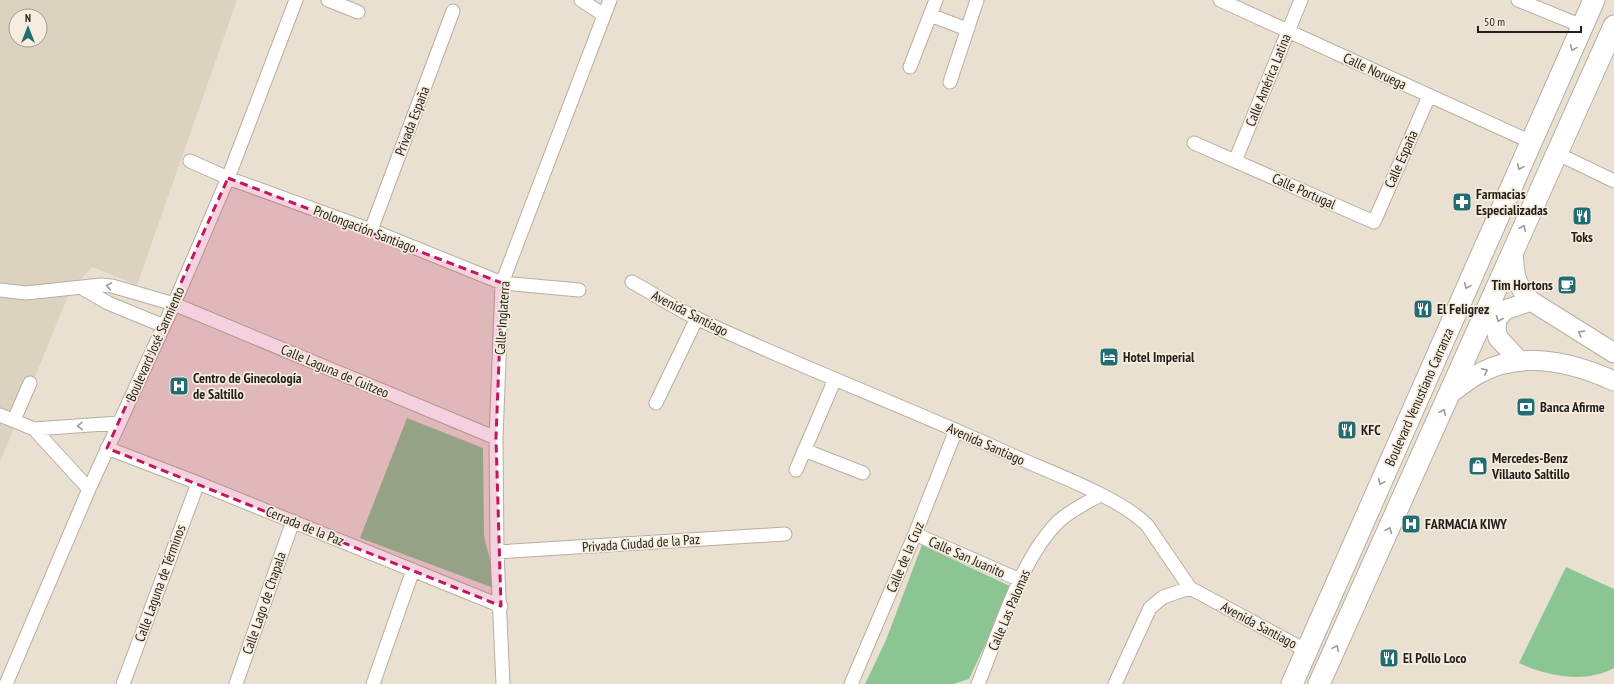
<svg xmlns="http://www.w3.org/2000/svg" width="1614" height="684" font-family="'PT Sans Narrow',sans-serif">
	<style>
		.industrial { fill: #dbd3bf; fill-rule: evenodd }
		.green { fill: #8bc592 }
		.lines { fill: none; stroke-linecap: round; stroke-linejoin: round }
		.street-casing { stroke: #b7aea0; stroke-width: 15 }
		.secondary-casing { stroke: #b7aea0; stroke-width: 21 }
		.primary-casing { stroke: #b7aea0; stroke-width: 23 }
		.street { stroke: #fff; stroke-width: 13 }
		.secondary { stroke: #fff; stroke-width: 19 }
		.primary { stroke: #fff; stroke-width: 21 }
		.oneway { stroke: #9c9a98 }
		.marked { fill: #c2185b; fill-opacity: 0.2; stroke: #c2185b; stroke-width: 3; stroke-dasharray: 8 5; stroke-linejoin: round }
		.labels { text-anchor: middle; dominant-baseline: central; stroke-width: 3.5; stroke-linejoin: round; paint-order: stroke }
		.street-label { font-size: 14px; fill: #221e19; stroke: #f7edde }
		.poi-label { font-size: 14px; font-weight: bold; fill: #221e19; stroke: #f7edde; text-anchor: start }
	</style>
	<rect width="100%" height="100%" fill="#e9e0d1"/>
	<path class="industrial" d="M0,0H237L137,285L92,267L70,291L0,462ZM16,16H40V40H16Z"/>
	<path class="green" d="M407,418L483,448L484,536L493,572L491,587L360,538Z
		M922,545L1012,587L969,679L953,684H865L886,640Z
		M1566,567L1614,589V668C1585,684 1547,676 1519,663Z"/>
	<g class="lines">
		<defs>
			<path id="street" d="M328,0L358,12
				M581,0L604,15
				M1220,0L1531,142
				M1518,0L1582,26
				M930,15L967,29
				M910,67L936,0
				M950,82L977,0
				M1194,143L1374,222L1429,96
				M1556,153L1614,181
				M190,161L228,178L371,230L502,283L579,290
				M1235,161L1301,0
				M371,230L453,11
				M632,282C654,294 675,308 698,319C802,368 909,408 1014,456C1052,473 1119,497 1147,525L1190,588L1307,651
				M82,288L108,303L164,326
				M0,290L26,293L101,285L112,286L174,304L496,438
				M656,403L697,318
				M0,415L34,429L89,489
				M14,420L30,383
				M34,429L119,423
				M107,448L198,483L501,606
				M804,450L863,473
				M796,470L835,379
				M915,534L1020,580
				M497,552L785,534
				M6,684L89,489L174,304L228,178L296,0
				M123,684L198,483
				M236,684L293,521
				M373,684L413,570
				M503,684L497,552L496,438L502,283L610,0
				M851,684L915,534L956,430
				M978,684C998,636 1021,557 1059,521C1071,510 1086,503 1100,495
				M1115,684L1150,608L1163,597L1190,588"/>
			<path id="secondary" d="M1513,252C1515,277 1514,282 1531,301L1614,353
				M1519,360L1498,338L1496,329L1497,319L1505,310L1531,301
				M1452,392C1461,386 1470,378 1480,373C1523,350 1572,362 1614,381"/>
			<path id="primary" d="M1292,684L1594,0
				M1319,684L1614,26"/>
		</defs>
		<use href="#street" class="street-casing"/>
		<use href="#secondary" class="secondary-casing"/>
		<use href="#primary" class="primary-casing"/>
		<use href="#street" class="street"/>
		<use href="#secondary" class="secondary"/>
		<use href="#primary" class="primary"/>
	</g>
	<defs><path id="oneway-chevron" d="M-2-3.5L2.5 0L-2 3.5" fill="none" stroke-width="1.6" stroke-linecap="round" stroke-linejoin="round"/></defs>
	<g class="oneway">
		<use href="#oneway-chevron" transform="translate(1573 48) rotate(114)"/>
		<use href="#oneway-chevron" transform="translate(1520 167) rotate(114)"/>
		<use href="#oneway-chevron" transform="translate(1523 228) rotate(-66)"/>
		<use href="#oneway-chevron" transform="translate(109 286) rotate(-170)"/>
		<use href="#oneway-chevron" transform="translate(1467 286) rotate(114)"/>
		<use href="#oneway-chevron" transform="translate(1499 319) rotate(112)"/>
		<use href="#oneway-chevron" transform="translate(1581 333) rotate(-148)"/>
		<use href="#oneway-chevron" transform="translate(1485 371) rotate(-25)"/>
		<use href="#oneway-chevron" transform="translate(1443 412) rotate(-66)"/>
		<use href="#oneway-chevron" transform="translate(80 426) rotate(176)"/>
		<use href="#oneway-chevron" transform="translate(1381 482) rotate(114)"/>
		<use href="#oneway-chevron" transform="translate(1389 530) rotate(-66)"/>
		<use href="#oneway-chevron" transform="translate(1336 648) rotate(-66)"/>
	</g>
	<path class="marked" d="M228,178L502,283L496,438L501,606L107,448Z"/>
	<defs>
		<symbol id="pharmacy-square" viewBox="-11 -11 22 22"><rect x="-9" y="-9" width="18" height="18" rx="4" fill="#226d72" stroke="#f7edde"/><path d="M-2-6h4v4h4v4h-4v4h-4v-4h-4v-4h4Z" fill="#fff"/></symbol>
		<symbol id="restaurant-square" viewBox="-11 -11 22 22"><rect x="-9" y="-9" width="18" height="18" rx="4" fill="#226d72" stroke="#f7edde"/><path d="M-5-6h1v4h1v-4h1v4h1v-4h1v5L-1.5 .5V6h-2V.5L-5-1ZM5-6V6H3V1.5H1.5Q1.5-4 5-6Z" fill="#fff"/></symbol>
		<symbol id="cafe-square" viewBox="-11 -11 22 22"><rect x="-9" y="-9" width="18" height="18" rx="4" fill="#226d72" stroke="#f7edde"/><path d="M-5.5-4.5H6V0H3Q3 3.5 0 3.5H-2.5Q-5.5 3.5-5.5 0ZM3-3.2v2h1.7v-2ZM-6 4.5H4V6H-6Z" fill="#fff"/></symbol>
		<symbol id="hotel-square" viewBox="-11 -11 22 22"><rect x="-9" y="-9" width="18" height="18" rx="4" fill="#226d72" stroke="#f7edde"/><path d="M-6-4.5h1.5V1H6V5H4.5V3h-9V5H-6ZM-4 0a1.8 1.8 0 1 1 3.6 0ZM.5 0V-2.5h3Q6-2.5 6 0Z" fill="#fff"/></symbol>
		<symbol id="hospital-square" viewBox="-11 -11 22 22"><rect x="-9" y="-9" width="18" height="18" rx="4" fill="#226d72" stroke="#f7edde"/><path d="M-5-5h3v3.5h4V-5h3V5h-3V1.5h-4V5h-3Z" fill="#fff"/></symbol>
		<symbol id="bank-square" viewBox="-11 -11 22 22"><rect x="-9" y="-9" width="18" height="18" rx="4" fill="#226d72" stroke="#f7edde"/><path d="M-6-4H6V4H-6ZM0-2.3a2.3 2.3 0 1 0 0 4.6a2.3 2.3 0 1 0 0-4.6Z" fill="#fff"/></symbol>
		<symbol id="shop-square" viewBox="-11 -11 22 22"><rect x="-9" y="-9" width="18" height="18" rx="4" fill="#226d72" stroke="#f7edde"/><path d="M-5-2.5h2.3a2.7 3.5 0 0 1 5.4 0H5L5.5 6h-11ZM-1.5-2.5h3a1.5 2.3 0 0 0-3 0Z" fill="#fff"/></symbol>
	</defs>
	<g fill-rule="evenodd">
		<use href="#pharmacy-square" x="1451" y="191" width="22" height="22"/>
		<use href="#restaurant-square" x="1571" y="205" width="22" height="22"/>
		<use href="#cafe-square" x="1556" y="274" width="22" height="22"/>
		<use href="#restaurant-square" x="1412" y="298" width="22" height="22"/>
		<use href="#hotel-square" x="1098" y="346" width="22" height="22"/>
		<use href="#hospital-square" x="168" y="375" width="22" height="22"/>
		<use href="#bank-square" x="1515" y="396" width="22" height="22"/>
		<use href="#restaurant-square" x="1336" y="419" width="22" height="22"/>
		<use href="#shop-square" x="1467" y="455" width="22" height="22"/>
		<use href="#hospital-square" x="1400" y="513" width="22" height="22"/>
		<use href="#restaurant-square" x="1378" y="647" width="22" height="22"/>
	</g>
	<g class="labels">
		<g class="street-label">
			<text transform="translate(1375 71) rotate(25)">Calle Noruega</text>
			<text transform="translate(1268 80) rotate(-68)">Calle América Latina</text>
			<text transform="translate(412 121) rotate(-69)">Privada España</text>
			<text transform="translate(1401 159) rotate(-66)">Calle España</text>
			<text transform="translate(1304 191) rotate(24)">Calle Portugal</text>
			<text transform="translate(365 229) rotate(21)">Prolongación Santiago</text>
			<text transform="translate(690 313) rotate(27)">Avenida Santiago</text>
			<text transform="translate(502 318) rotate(-86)">Calle Inglaterra</text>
			<text transform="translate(155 344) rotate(-66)">Boulevard José Sarmiento</text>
			<text transform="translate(335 371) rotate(23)">Calle Laguna de Cuitzeo</text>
			<text transform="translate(1419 397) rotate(-66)">Boulevard Venustiano Carranza</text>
			<text transform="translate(986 444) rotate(24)">Avenida Santiago</text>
			<text transform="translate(305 526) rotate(22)">Cerrada de la Paz</text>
			<text transform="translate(641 543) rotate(-4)">Privada Ciudad de la Paz</text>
			<text transform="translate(905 557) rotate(-67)">Calle de la Cruz</text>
			<text transform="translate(967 557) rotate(24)">Calle San Juanito</text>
			<text transform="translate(160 583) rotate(-70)">Calle Laguna de Términos</text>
			<text transform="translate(264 603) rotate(-71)">Calle Lago de Chapala</text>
			<text transform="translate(1009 610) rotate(-67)">Calle Las Palomas</text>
			<text transform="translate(1259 625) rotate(28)">Avenida Santiago</text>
		</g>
		<g class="poi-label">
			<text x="1476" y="194">Farmacias<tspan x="1476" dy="16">Especializadas</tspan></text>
			<text x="1582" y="237" text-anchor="middle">Toks</text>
			<text x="1553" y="285" text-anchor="end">Tim Hortons</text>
			<text x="1437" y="309">El Feligrez</text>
			<text x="1123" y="357">Hotel Imperial</text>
			<text x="193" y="378">Centro de Ginecología<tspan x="193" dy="16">de Saltillo</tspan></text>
			<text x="1540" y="407">Banca Afirme</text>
			<text x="1361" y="430">KFC</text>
			<text x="1492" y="458">Mercedes-Benz<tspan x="1492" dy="16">Villauto Saltillo</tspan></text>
			<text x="1425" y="524">FARMACIA KIWY</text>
			<text x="1403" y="658">El Pollo Loco</text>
		</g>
	</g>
	<g transform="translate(28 28)"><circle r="19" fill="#f7edde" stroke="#a29a8f"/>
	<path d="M0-3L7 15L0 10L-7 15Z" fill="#226d72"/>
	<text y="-6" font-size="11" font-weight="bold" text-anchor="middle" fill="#221e19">N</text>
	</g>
	<path d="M1478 26v6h103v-6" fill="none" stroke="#221e19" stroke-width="2"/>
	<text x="1484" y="26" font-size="12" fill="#221e19" stroke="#f7edde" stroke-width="3" paint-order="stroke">50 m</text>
</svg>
